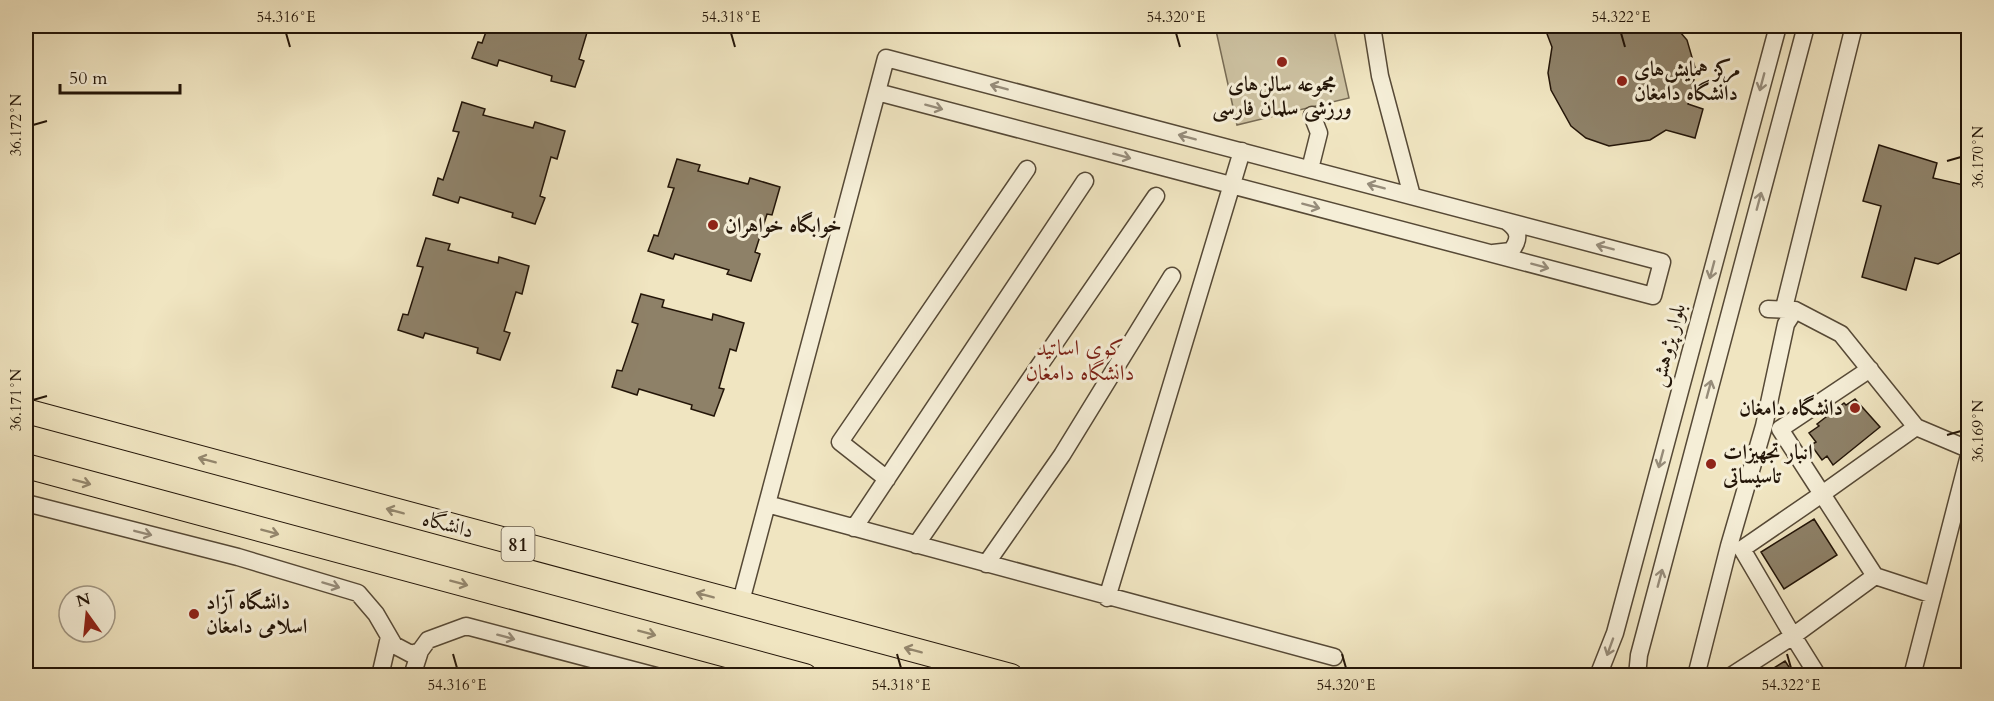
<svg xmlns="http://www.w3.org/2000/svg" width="1994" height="701" font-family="Cardo,Amiri,serif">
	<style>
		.garden { fill: #cdc2a2; stroke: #786c55; stroke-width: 1.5 }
		.building { fill: #8e8168; stroke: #231508; stroke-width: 1.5 }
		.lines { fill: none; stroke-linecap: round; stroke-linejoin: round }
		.minor-casing { stroke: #564936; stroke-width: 19 }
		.highway-casing { stroke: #231508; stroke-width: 26 }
		.minor { stroke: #f5eed7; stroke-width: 16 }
		.highway { stroke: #f0e5c1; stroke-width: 24 }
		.oneway { stroke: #968c7a }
		.oneway2 { stroke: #94876e }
		.ticks { fill: none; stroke: #231508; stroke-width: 2 }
		.poi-dot { fill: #8f2418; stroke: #f5eed7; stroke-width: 2 }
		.labels { text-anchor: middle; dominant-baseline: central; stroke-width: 6; stroke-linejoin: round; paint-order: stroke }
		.shield { fill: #f5eed7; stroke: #625646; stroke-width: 1.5 }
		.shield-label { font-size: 20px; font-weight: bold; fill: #231508 }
		.poi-label { font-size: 21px; font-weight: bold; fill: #231508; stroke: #f5eed7; text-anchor: start }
		.street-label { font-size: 21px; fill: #231508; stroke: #f5eed7 }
		.neighbourhood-label { font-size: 22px; fill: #7a1f14; stroke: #f5eed7 }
		.neatline { fill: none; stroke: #231508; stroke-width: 2 }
		.ticks-label { font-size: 15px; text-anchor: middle; fill: #231508 }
	</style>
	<rect width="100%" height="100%" fill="#f0e5c1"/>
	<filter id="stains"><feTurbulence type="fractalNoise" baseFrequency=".00333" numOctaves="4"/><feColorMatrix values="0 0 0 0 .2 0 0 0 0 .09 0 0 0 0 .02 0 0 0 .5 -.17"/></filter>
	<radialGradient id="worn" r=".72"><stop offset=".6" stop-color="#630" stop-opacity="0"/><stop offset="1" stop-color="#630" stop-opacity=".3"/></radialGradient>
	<path class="garden" d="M1215,26H1333L1349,98L1237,125Z"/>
	<path class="building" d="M488,26H589L579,59L584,61L575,87L551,81L552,76L499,60L497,66L472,58L478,42L482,43Z
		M1544,26H1675L1687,40L1696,71L1688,104L1703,109L1695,138L1666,130L1650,140L1609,146L1586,138L1571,126L1551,90L1548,73L1552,47Z
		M462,102L485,109L483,115L533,128L535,122L565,131L557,159L551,157L540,196L545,198L535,224L512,217L513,213L460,197L458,203L433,195L438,178L443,180L459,132L453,131Z
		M1879,145L1937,163L1933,178L1968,186V232L1964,251L1938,264L1915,258L1906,290L1862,277L1881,206L1863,201Z
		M677,159L700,165L698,171L748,184L750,178L780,187L772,215L767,214L755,252L760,254L751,281L727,274L729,270L675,254L673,259L648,251L654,235L658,236L674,188L668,187Z
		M426,238L450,244L448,250L498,263L499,257L529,266L522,294L516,292L504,331L510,333L500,360L477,353L478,348L425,333L423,338L398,330L403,314L408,315L423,267L417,266Z
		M641,294L664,300L662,307L712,320L713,314L744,323L736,351L730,349L719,388L724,389L714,416L691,409L692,405L639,389L637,395L612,387L617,370L622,371L638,324L632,322Z
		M1855,399L1880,427L1833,465L1827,456L1822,460L1811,445L1816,442L1809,433L1819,426L1817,424L1844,403L1846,405Z
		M1814,519L1837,555L1784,589L1761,552Z
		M1785,661L1795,676H1761Z"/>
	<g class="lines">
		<defs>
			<path id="minor" d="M1372,26L1380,76L1412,196
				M1310,169L1319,133L1312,115
				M1493,253L1511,251C1521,238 1519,230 1506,221
				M1784,308L1854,26
				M1768,309L1795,310L1841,334L1916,427L1968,449
				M887,479L840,442L1027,169
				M26,503L238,557L358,593L376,614L394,645L411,654L420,651L428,640L466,626L656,676
				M767,504L1334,657
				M854,528L1085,181
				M916,545L1156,196
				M986,564L1062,455L1172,276
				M1875,576L1822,494L1916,427
				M1107,598L1242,151
				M740,605L877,92L886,58L1662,262L1653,296L877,92
				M380,676L389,637
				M412,676L420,651
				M1598,676L1615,633L1778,26
				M1637,676L1639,655L1806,26
				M1696,676L1729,546L1764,426L1786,324L1795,310
				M1731,676L1793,636L1742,549L1822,494L1780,429L1870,369
				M1818,676L1793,636L1875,576L1933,595
				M1912,676L1968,459"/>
			<path id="highway" d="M26,411L1011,676
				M26,466L805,676"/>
		</defs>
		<use href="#minor" class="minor-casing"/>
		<use href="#highway" class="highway-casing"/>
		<use href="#minor" class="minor"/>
		<use href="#highway" class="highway"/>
	</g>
	<defs><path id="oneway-shaft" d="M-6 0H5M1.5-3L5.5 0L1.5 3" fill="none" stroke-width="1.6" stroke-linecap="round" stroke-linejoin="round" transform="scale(1.5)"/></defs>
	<g class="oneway">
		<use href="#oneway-shaft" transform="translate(1762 82) rotate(105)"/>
		<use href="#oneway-shaft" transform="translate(999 87) rotate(-165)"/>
		<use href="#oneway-shaft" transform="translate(934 107) rotate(15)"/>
		<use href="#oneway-shaft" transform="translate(1187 137) rotate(-165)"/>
		<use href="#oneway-shaft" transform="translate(1122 156) rotate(15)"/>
		<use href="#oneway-shaft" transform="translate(1376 186) rotate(-165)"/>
		<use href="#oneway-shaft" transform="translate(1759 201) rotate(-75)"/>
		<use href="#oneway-shaft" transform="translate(1311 206) rotate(15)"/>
		<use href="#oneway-shaft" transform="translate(1605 247) rotate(-165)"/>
		<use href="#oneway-shaft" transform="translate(1540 266) rotate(15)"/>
		<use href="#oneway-shaft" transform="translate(1712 270) rotate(105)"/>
		<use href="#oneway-shaft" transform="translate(1709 389) rotate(-75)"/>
		<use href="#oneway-shaft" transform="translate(1661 459) rotate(105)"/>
		<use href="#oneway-shaft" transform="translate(143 533) rotate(14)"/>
		<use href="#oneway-shaft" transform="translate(1660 578) rotate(-75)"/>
		<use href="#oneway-shaft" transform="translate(331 585) rotate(17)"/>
		<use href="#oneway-shaft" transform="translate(506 637) rotate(15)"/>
		<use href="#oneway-shaft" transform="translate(1610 647) rotate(110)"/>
	</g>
	<g class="oneway2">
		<use href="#oneway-shaft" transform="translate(207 460) rotate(-165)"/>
		<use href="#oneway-shaft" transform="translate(82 482) rotate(15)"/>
		<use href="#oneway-shaft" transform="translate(395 511) rotate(-165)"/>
		<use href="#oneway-shaft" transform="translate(270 532) rotate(15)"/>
		<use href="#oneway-shaft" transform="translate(459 583) rotate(15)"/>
		<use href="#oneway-shaft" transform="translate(705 595) rotate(-165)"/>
		<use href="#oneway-shaft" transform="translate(647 633) rotate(15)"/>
		<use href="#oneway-shaft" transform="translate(913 650) rotate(-165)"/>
	</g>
	<path class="ticks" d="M286,33L290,47M731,33L735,47M1176,33L1180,47M1621,33L1625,47M33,125L47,121M1947,161L1961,157M33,400L47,396M1947,435L1961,431M453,654L457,668M897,654L901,668M1342,654L1346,668M1787,654L1791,668"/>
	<g class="poi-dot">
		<circle cx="1282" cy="62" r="6"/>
		<circle cx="1622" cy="81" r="6"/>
		<circle cx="713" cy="225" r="6"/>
		<circle cx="1855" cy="408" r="6"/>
		<circle cx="1711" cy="464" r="6"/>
		<circle cx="194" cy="614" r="6"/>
	</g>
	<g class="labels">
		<rect class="shield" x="501.5" y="527" width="33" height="34" rx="4.5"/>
		<g class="shield-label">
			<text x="518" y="544">81</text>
		</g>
		<g class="poi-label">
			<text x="1634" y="69">مرکز همایش‌های<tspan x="1634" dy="24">دانشگاه دامغان</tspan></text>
			<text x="1282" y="84" text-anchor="middle">مجموعه سالن‌های<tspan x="1282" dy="24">ورزشی سلمان فارسی</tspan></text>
			<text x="725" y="225">خوابگاه خواهران</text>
			<text x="1843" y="408" text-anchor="end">دانشگاه دامغان</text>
			<text x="1723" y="452">انبار تجهیزات<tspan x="1723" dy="24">تاسیساتی</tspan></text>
			<text x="206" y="602">دانشگاه آزاد<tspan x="206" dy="24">اسلامی دامغان</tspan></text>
		</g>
		<g class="street-label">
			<text transform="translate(1668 345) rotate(-75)">بلوار پژوهش</text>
			<text transform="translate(448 525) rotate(15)">دانشگاه</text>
		</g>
		<g class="neighbourhood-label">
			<text x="1080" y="348">کوی اساتید<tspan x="1080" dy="25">دانشگاه دامغان</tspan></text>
		</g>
	</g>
	<rect width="1994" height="701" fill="none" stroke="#f0e5c1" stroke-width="66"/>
	<g transform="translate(87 614) rotate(345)"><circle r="28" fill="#f5eed7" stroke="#a19784" stroke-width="1.5"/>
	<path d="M0-4.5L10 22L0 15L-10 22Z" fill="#8f2418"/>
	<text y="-9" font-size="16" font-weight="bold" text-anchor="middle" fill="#231508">N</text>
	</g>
	<path d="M60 84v9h120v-9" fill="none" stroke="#231508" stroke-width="3"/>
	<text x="69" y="84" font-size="18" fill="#231508" stroke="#f5eed7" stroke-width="4.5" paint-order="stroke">50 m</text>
	<rect x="33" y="33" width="1928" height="635" class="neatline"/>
	<g class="ticks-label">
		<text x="286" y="22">54.316°E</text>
		<text x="731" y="22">54.318°E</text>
		<text x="1176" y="22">54.320°E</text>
		<text x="1621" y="22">54.322°E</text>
		<text transform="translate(16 125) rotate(-90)" y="5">36.172°N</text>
		<text transform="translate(1978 157) rotate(-90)" y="5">36.170°N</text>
		<text transform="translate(16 400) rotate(-90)" y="5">36.171°N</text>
		<text transform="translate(1978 431) rotate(-90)" y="5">36.169°N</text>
		<text x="457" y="690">54.316°E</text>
		<text x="901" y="690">54.318°E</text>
		<text x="1346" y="690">54.320°E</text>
		<text x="1791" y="690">54.322°E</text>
	</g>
	<rect width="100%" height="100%" filter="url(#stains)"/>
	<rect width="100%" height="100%" fill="url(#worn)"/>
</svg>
